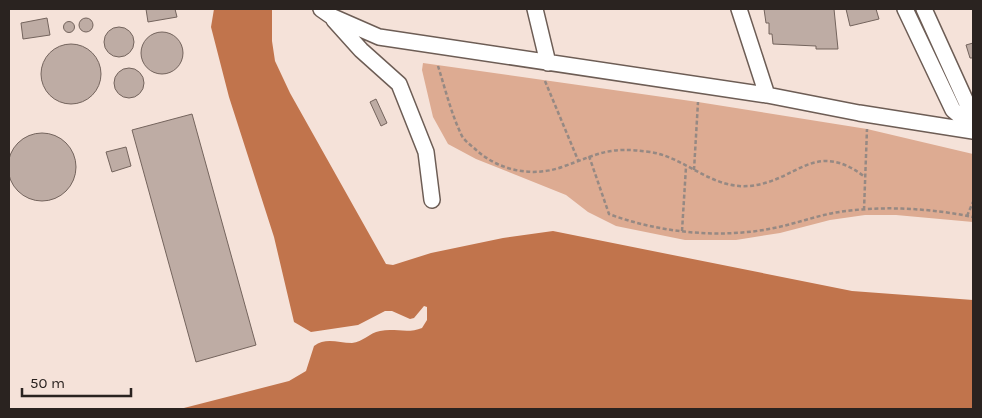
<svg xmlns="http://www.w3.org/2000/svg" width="982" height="418" font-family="Karla,sans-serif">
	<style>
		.green { fill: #ddab92 }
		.water { fill: #c1744c }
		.building { fill: #beaca4; stroke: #74645d }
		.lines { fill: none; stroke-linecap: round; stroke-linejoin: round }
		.minor-casing { stroke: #6d5d55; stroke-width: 18 }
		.path { stroke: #968983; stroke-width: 2.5; stroke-dasharray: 4 2.5; stroke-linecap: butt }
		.minor { stroke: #fff; stroke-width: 15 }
	</style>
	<rect width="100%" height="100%" fill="#f5e2d9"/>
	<path class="green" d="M423,63L698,102L867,129L973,154V222L896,215H865L830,220L780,233L736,240H685L616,226L588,212L566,195L476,159L448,144L433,117L422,70Z"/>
	<path class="water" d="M214,9H272V41L275,61L290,93L386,264L393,265L431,253L503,238L553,231L852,291L973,300V409H180L289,381L306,371L314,346C326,337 338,343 352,343C363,342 369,333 380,331C395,328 408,334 422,328L427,320V307L424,306L414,318L410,319L392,311H385L358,325L311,332L294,322L274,237L229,97L211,27Z"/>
	<path class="building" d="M146,9H175L177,17L148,22Z
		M764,9H834L838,49H816V46L773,44L772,34H769V23H766Z
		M846,9H876L879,19L850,26Z
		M47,18L50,35L23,39L21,23Z
		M79 25a7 7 0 1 1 14 0a7 7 0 1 1-14 0Z
		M63.5 27a5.5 5.5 0 1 1 11 0a5.5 5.5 0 1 1-11 0Z
		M104 42a15 15 0 1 1 30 0a15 15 0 1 1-30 0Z
		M141 53a21 21 0 1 1 42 0a21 21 0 1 1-42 0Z
		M973,43V58H970L966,45Z
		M41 74a30 30 0 1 1 60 0a30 30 0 1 1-60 0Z
		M114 83a15 15 0 1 1 30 0a15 15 0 1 1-30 0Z
		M376,99L387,123L381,126L370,102Z
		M192,114L256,345L196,362L132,130Z
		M8 167a34 34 0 1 1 68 0a34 34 0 1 1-68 0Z
		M126,147L131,166L112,172L106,152Z"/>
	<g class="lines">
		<defs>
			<path id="minor" d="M321,9L331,16L379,37L767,95L859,113L973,131
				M535,9L548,63
				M739,9L767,95
				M905,9L953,110L973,127
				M924,9L973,117
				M334,20L361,50L399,84L426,152L432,200"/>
		</defs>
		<use href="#minor" class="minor-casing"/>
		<path class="path" d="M438,66C445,88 451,113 461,134C463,139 469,144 474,148C497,170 531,178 562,167C599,154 608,146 650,152C685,157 711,189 749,186C797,182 814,138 865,177
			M545,81L578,160
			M589,156L609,214C660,233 721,239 774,228C794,224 813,217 833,213C878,205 929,208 973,217
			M694,170L698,102
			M864,210L867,129
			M967,216L973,202
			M682,231L686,167"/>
		<use href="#minor" class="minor"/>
	</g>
	<rect width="982" height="418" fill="none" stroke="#2a2320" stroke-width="20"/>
	<path d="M22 388v8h109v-8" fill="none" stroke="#2a2320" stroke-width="2.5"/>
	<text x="30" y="388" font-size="15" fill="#2a2320" stroke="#f5e2d9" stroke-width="4" paint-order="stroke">50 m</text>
</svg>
